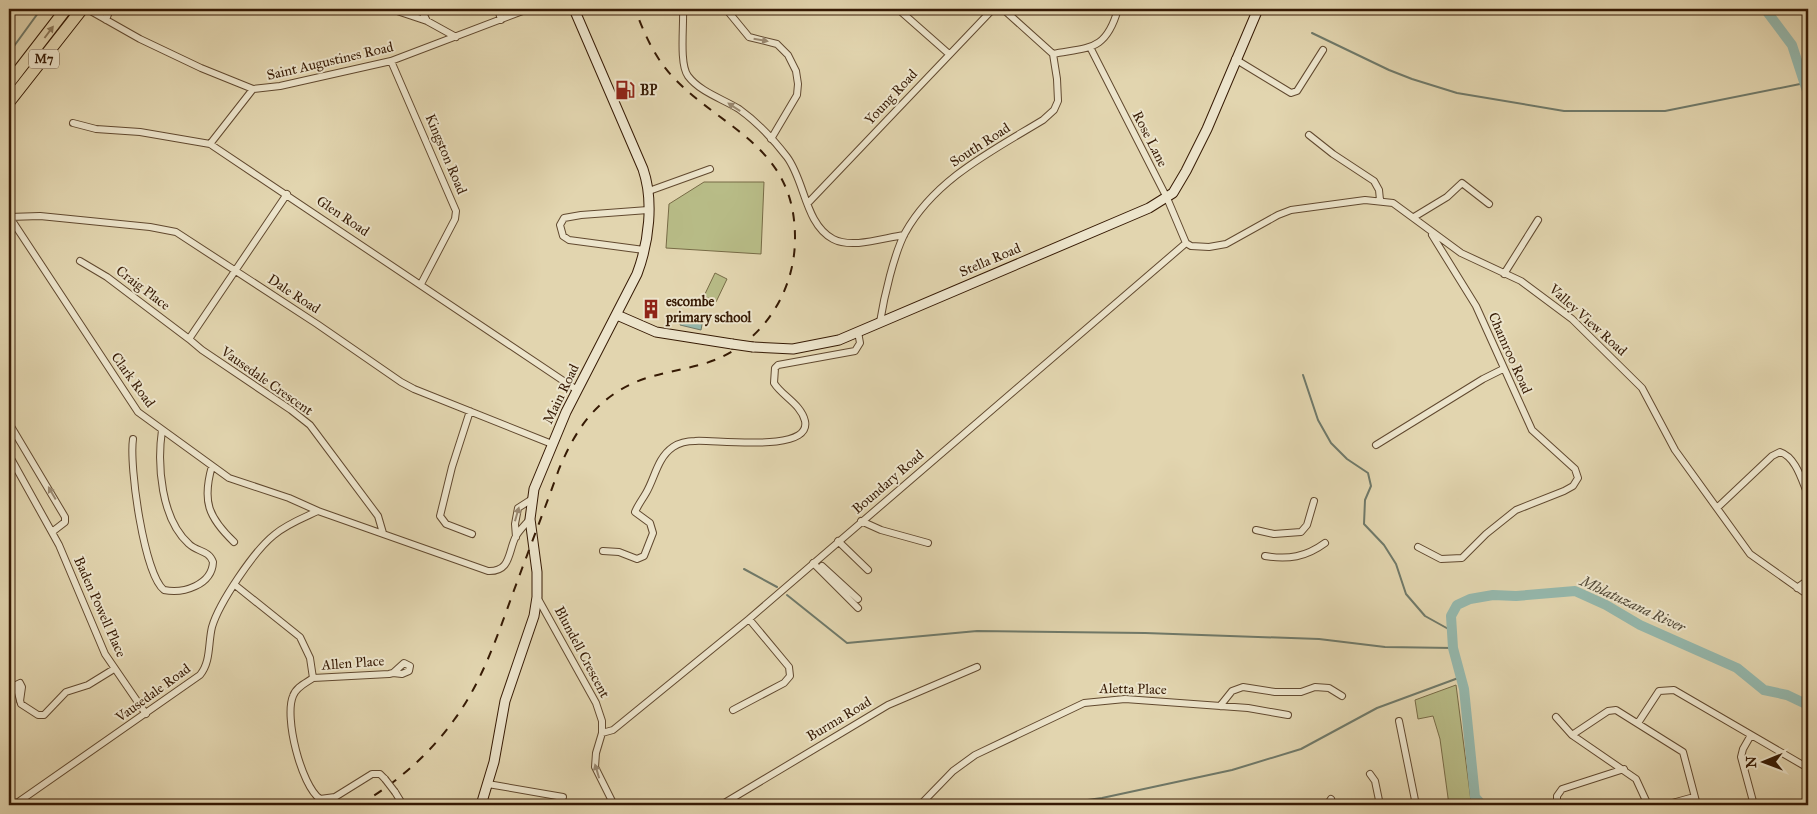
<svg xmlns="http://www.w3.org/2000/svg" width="1817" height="814" font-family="'IM FELL Great Primer',serif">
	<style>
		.green { fill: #b8bc87; stroke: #776b46 }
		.water { fill: #95b8ad; stroke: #6f7969 }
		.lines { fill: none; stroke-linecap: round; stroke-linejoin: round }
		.stream { stroke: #6f7969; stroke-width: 2 }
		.river { stroke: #95b8ad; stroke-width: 10 }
		.street-casing { stroke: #61492f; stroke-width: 8 }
		.secondary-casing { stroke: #361a04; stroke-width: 11 }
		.highway-casing { stroke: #361a04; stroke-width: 13 }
		.street { stroke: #ece4cb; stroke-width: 6 }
		.secondary { stroke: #ece4cb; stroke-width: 9 }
		.highway { stroke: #e2d5af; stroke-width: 11 }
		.rail { stroke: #361a04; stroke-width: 2; stroke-dasharray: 9 9; stroke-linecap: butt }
		.street-bridge-casing { stroke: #61492f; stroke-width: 8; stroke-linecap: butt }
		.secondary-bridge-casing { stroke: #361a04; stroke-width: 11; stroke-linecap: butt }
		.street-bridge { stroke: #ece4cb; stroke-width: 6 }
		.secondary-bridge { stroke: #ece4cb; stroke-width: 9 }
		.oneway { fill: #8c785a }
		.oneway2 { fill: #9a8971 }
		.labels { text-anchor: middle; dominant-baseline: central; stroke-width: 4; stroke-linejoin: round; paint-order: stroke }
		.shield { fill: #ece4cb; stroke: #6d5740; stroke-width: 1 }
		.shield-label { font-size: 12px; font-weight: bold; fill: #361a04 }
		.street-label { font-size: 14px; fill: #361a04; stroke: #ece4cb }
		.poi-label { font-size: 14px; font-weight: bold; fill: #361a04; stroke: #ece4cb; text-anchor: start }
		.water-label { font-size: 15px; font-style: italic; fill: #524937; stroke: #ece4cb }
	</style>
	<rect width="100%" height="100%" fill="#e2d5af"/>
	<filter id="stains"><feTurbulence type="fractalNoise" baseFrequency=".004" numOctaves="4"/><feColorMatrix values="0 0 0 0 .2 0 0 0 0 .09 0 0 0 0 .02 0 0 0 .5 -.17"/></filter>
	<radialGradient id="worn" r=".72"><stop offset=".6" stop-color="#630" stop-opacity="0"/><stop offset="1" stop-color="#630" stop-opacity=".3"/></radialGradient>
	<path class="green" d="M704,182H764L761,254L666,248L669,204Z
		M715,273L727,279L716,302L704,296Z
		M1456,685L1471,801L1474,805H1449L1440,739L1433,716L1418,719L1415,700Z"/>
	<path class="water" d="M682,314L703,319L701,330L680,325Z"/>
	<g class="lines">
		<path class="stream" d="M1312,33L1389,70L1412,79L1457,93L1564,111H1665L1805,83
			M9,53L41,9
			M1303,375L1318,420L1331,443L1347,459L1368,473L1371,486L1365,500L1364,524L1384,545L1396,564L1406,594L1425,616L1452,631
			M744,569L777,587
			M787,595L847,643L977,631L1145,633L1319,639L1385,647L1453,648
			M1051,805L1102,798L1232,770L1301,749L1377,708L1461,677"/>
		<path class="river" d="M1765,9L1792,45L1808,94
			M1482,805L1475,797L1464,689L1453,648L1451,616L1457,605L1470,599L1493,595L1516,596L1575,591L1606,605L1640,625L1737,668L1764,690L1787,695L1808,705"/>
		<defs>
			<path id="street" d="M87,9L140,39L201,68L253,89L280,86L391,61L528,9
				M391,9L427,21L456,37
				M421,9L427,21
				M498,9L501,20
				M683,9C684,25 679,64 688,76C700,92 723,99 739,109C757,122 774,140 787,157C805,181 805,224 833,239C852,249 883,238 904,235
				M726,9L749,37L777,44L788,55L796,71L798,84L797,95L771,139
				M898,9L949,54
				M106,20L110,9
				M1090,47L1167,198L1186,243
				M1053,54C1090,47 1106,51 1118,9
				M1235,59L1291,93L1297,91L1323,50
				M391,61L456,211L455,219L421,284
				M73,123L96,129L140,132L210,144L577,390
				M1309,135L1333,154L1374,181L1379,190L1380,200
				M210,144L253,89
				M649,191L710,169
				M287,194L189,339L202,350L291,410L310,425L378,516L383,533
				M808,203L993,9
				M9,216L138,412L229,478L289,498L318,511
				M9,217L40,216L150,227L176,232L317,324L401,382L414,389L552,444
				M1414,217L1447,197L1462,183L1489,204
				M1186,243L1191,246L1209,247L1226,244L1278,215L1291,210L1365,200L1393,203L1461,253L1521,281L1572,319L1642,388L1675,450L1750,554L1808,595
				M644,250L569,240L563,236L560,225L564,218L581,215L648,210
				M80,261L107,277L189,339
				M1504,274L1538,220
				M880,322C884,297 894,254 905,233C935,179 992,151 1043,120L1054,110L1058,101L1057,79L1053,54L1003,9
				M470,411L452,467L440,516L446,524L472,534
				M9,423L65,517V522L52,532
				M133,439C129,466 144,574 164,590C183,594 212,585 213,562C209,550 197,552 189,544C161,519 157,465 162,430
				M1376,445L1483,379L1503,369
				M9,455L59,545L105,654L146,714
				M212,466C202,501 208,517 234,542
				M1717,508L1772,456L1780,452C1796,457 1802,481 1808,495
				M861,521L881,530L928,543
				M1256,530L1274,534L1301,532L1307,525L1314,501
				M516,537L515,524L518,508L532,499
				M838,541L868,570
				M1418,547L1441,559L1462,558L1486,534L1516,510L1564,491L1573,486L1578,478L1575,469L1532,430L1476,306L1432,235
				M603,551L619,552L637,559L644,556L653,533L650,523L635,512C638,505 642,500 646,493C655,478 657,458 673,447C679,443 687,441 695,441C712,439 812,454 805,421C801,404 782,396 774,383L775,368L778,365L855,351L860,343L858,332
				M1265,556C1288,560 1306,557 1325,543
				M813,563L858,608
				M822,566L858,599
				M235,585L300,637L310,658L313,678C306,683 296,687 293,696C284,717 301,785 320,799L335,797L372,774H380L385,779
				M1797,588L1808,580
				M537,597L596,703L602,721V733L596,753L595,767L614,805
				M313,678L389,674L393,673L404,663L410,666L409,671L402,674L393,673
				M20,701L22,687L20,683L16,685L21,704L38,715H44L66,692L88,685L114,669
				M1220,706L1232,691L1243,687L1275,692H1301L1315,687L1329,688L1342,696
				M733,710L784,683L790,676L789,667L749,619
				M1556,717L1572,735L1636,779L1648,805
				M1399,721L1416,805
				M1638,723L1659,691L1674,690L1808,768
				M602,733L613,730L749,619L1186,243
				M1572,735L1608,711L1616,710L1683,752L1697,805
				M1751,735L1743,749L1741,757L1754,805
				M1370,774L1375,781L1380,805
				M488,784L563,797
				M395,792L403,805
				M14,805L200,675C211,662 208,643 212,627C219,603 254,551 274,535C287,524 303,518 318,511L488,571C510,572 508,554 515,538C518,531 525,525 530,519
				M721,805L888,705L977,667
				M920,805L953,771L975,755L1084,703L1125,699L1248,708L1288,715
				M1327,805L1331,799
				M1557,805V796L1562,789L1624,769
				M1665,805L1694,797"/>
			<path id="secondary" d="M617,315L656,332L732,344
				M753,347L793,349L839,340L1149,208L1173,193L1186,171L1207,129L1258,9
				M481,805L494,762L505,701L534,616L537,597V572L530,519L534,489L566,412L637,274C649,242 654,201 643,169L574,9"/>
			<path id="highway" d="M9,83L66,9
				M9,102L82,9"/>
		</defs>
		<use href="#street" class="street-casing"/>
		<use href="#secondary" class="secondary-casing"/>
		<use href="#highway" class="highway-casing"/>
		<use href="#street" class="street"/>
		<use href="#secondary" class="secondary"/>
		<use href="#highway" class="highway"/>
		<path class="rail" d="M359,805C396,783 429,755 454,720C482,682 497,637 513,593C528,552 544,511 559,469C573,436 589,409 620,390C646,374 675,372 703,364C759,348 796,294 795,236C794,145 722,130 671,75C654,56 644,33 635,9"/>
		<defs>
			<path id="street-bridge" d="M385,779L395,792"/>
			<path id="secondary-bridge" d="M732,344L753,347"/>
		</defs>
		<use href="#street-bridge" class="street-bridge-casing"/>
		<use href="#secondary-bridge" class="secondary-bridge-casing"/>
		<use href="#street-bridge" class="street-bridge"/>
		<use href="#secondary-bridge" class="secondary-bridge"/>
	</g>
	<defs><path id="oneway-solid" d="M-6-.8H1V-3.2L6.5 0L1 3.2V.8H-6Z" transform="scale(1.25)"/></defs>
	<use class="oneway" href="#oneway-solid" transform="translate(49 32) rotate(-53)"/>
	<g class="oneway2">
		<use href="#oneway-solid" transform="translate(761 40) rotate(10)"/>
		<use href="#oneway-solid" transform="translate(734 107) rotate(-147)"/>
		<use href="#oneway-solid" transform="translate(52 493) rotate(-120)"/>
		<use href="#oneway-solid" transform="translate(517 514) rotate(-74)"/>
		<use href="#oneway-solid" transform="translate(597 771) rotate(-107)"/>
	</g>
	<defs>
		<symbol id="fuel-bare" viewBox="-9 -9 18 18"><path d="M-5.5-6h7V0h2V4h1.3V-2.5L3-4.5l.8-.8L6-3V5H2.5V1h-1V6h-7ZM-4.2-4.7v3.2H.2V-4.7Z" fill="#8f2418" stroke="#ece4cb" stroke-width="2.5" paint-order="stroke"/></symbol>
		<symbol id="building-bare" viewBox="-9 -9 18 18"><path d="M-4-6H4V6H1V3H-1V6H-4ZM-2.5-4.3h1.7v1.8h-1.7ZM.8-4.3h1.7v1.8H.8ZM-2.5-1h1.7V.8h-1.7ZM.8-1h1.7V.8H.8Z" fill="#8f2418" stroke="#ece4cb" stroke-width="2.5" paint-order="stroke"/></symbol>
	</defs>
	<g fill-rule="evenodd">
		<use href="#fuel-bare" x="611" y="76" width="28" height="28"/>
		<use href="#building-bare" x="637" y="295" width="28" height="28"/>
	</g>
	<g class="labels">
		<rect class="shield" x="29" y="49.5" width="30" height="19" rx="4"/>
		<g class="shield-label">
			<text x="44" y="59">M7</text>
		</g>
		<g class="street-label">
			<text transform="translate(330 61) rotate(-13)">Saint Augustines Road</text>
			<text transform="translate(891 97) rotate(-47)">Young Road</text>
			<text transform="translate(1150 139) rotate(63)">Rose Lane</text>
			<text transform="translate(980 145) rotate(-33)">South Road</text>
			<text transform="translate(446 154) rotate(67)">Kingston Road</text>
			<text transform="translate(343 216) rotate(34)">Glen Road</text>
			<text transform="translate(990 260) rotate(-23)">Stella Road</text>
			<text transform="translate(143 288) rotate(37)">Craig Place</text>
			<text transform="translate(294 294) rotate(33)">Dale Road</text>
			<text transform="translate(1588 320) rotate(42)">Valley View Road</text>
			<text transform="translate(1510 353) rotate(66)">Chamroo Road</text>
			<text transform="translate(133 380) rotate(54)">Clark Road</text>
			<text transform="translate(267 381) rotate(35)">Vausedale Crescent</text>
			<text transform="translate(561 394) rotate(-64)">Main Road</text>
			<text transform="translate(888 482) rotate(-41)">Boundary Road</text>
			<text transform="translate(100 607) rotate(66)">Baden Powell Place</text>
			<text transform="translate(582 652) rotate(62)">Blundell Crescent</text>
			<text transform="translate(353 663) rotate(-4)">Allen Place</text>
			<text transform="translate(1133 689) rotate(1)">Aletta Place</text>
			<text transform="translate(153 693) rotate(-36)">Vausedale Road</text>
			<text transform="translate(839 719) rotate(-31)">Burma Road</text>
		</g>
		<g class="poi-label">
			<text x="640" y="90">BP</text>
			<text x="666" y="301">escombe<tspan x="666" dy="16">primary school</tspan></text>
		</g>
		<g class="water-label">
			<text transform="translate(1633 604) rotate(25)">Mhlatuzana River</text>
		</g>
	</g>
	<rect width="1817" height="814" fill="none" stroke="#e2d5af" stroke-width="30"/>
	<rect x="10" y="10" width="1797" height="794" fill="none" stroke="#361a04" stroke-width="2.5"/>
	<rect x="15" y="15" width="1787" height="784" fill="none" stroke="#361a04"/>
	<g transform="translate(1764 762) rotate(269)" stroke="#ece4cb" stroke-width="4" paint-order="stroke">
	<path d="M0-4L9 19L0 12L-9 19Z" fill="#361a04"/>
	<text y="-8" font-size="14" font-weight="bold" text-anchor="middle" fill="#361a04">N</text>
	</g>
	<rect width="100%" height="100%" filter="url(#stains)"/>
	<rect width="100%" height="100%" fill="url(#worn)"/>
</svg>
